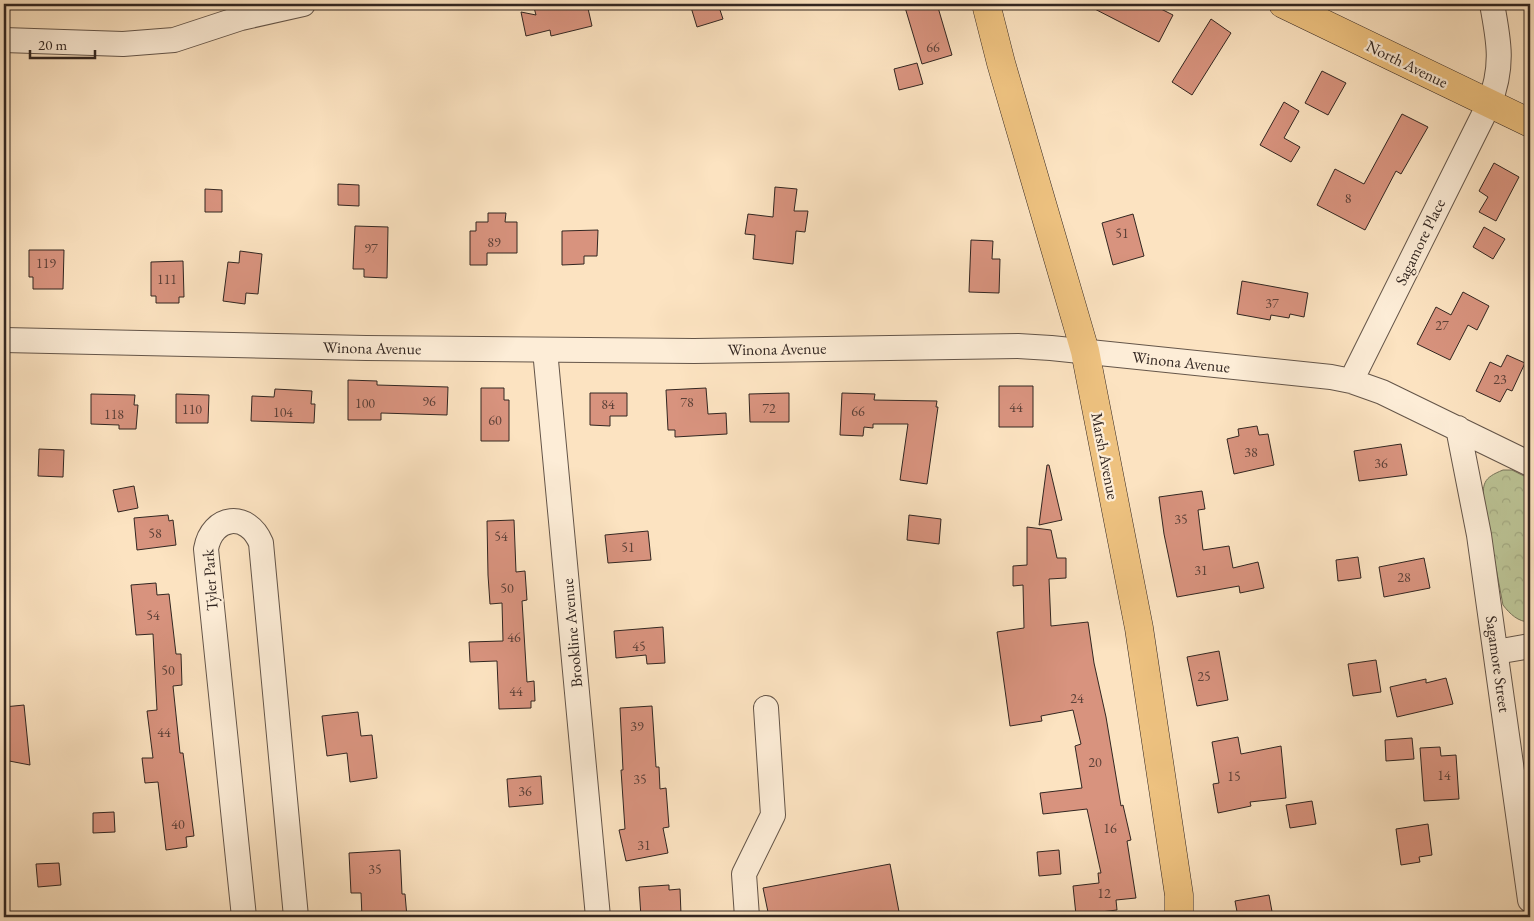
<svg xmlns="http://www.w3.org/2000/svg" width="1534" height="921" font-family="'EB Garamond',serif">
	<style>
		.forest { fill: url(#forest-crowns); stroke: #77755c }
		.building { fill: #d8937e; stroke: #322621 }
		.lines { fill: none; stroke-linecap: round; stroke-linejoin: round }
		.minor-casing { stroke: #645549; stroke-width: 26 }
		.major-casing { stroke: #322621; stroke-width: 29 }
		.minor { stroke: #fdedd7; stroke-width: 24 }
		.major { stroke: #eec280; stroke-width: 28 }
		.labels { text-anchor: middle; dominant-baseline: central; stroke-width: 4.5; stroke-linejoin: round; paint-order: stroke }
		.number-label { font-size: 14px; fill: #5c4138 }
		.street-label { font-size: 16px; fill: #322621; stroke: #fdedd7 }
	</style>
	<defs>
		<pattern id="forest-crowns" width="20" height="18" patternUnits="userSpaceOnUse" patternTransform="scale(1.25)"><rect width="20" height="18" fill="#bcc496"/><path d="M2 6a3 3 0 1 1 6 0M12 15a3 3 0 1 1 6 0" fill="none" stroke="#a2a881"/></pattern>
	</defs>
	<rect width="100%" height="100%" fill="#fce3c1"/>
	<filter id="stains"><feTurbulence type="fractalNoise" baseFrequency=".004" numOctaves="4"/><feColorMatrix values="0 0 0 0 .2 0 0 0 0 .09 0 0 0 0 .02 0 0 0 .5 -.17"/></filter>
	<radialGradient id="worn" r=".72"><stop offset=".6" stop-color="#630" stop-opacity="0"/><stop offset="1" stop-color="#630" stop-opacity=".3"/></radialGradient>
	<path class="forest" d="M1503,470H1512L1530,479V622C1518,622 1510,614 1503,605L1484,505C1482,483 1483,478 1503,470Z"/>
	<path class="building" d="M533,4H587L592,26L551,36L550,30L526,36L521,12L536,15Z
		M690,4H718L723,19L697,27Z
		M904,4H937L952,55L922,64Z
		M1085,4H1151L1173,15L1159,42Z
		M1211,19L1231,33L1192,95L1172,82Z
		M917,63L923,84L899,90L894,69Z
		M1322,71L1346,83L1328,115L1305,103Z
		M1284,102L1299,111L1284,138L1300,147L1291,162L1260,145Z
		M1402,114L1428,127L1401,174L1396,171L1365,230L1317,205L1335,169L1364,184Z
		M1494,163L1519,177L1496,221L1479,212L1488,197L1479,191Z
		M338,184L359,185V206L338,205Z
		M775,187L797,189L794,211H808L805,232L796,231L793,264L753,259L755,235L745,234L748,214L773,217Z
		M205,189L222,190V212H205Z
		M488,213H506L505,222H517V253H487V265H470V231H476V222H488Z
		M1133,214L1144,256L1113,265L1102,223Z
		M355,226L388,227L387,278L364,277V269H353Z
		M1484,227L1505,239L1493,259L1473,247Z
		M598,230L597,256H584V264L562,265V231Z
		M971,240L993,241L992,259H1000L999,293L969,292Z
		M29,250H64L63,289H33V277H29Z
		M240,251L262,254L258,294L246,293L245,304L223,301L228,262L239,263Z
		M183,261L184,297H179V303H156V296H151V262Z
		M1242,281L1308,293L1304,317L1290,314L1289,318L1271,315L1270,320L1237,314Z
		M1463,292L1489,306L1477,330L1468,325L1450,360L1417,344L1436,307L1451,315Z
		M1507,355L1525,363L1512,391L1507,389L1500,402L1476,391L1490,362L1501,367Z
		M348,380L377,381V385L448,387L447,415L381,413V420H348Z
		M999,386H1033V427H999Z
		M481,388H504V400H509V441H481Z
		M706,388L708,414L726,413L727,434L675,437V430H668L666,390Z
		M275,389L312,391L311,404H315L314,423L251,421L252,396L274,397Z
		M590,393H627V416H610V426L590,425Z
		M789,393V422H750L749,394Z
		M842,393L875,394L874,400L937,401L936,407H938L927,484L900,480L908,424H873V428L864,427L863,436L840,435Z
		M91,394L135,395L134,405H138L136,429H119V425L91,424Z
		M176,394L209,395L208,423H176Z
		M1257,426L1259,435L1268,434L1274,465L1234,474L1227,439L1239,436L1238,429Z
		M1401,444L1407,475L1359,481L1354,451Z
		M39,449L64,450L63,477L38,476Z
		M1047,465H1049L1062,520L1039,525Z
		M134,486L138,508L118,512L113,490Z
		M1202,491L1205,509L1198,510L1203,550L1229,546L1233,568L1258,562L1264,588L1240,593L1239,586L1177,597L1164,534L1159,497Z
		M168,515L169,521L173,520L176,545L137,550L134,518Z
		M909,515L941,519L939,544L907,540Z
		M514,520L516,572L525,571L527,600L522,601L527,682L534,681L535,701H531V708L499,709L497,661L470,662L469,642L503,641L502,603L490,604L488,575L487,521Z
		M1027,527L1051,530L1057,558H1066V578L1049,579L1051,626L1088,622L1094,663L1106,717L1121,806L1123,805L1131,840L1127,841L1136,898L1116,900L1117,910L1076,915L1073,886L1099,883L1098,873H1101L1087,809L1043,814L1040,793L1082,788L1075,746L1081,744L1073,710L1041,716L1042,721L1010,726L997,632L1024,628L1023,585L1013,586V566L1027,565Z
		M648,531L651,560L608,563L605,535Z
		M1358,557L1361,578L1338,581L1336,560Z
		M1424,558L1430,588L1384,597L1379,567Z
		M156,583L157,595L169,594L176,654H181L182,685L173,686L180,753H183L194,836L186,837L187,847L166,850L158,782L145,783L142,758H153L147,711L157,710L153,634L136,635L131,585Z
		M663,627L665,663L647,664L646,655L616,658L614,631Z
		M1219,651L1228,700L1197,706L1187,657Z
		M1376,660L1381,692L1353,696L1348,664Z
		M1446,678L1453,704L1397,717L1390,687L1426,679V683Z
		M24,705L30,765L4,760V707Z
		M652,706L656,767H659L660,789L666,788L669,827L663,828L668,853L626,861L619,830L625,829L621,770H623L620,708Z
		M358,712L361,736L372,735L377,778L350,782L347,753L327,756L322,716Z
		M1238,737L1241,754L1281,746L1286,798L1250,802L1251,806L1218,813L1213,784L1219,783L1212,742Z
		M1412,738L1414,759L1386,761L1385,740Z
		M1440,747L1441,756L1456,755L1459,799L1424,801L1420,748Z
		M541,776L543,804L509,807L507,779Z
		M1312,801L1316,824L1290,828L1286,805Z
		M114,812L115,832L93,833V813Z
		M1428,824L1432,855L1419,857L1420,862L1401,865L1396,829Z
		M400,850L402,894H405L407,917H362L361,893H351L349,853Z
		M1059,850L1061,874L1039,876L1037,852Z
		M59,863L61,885L38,887L36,864Z
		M890,864L900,917H769L763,888Z
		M669,885V890L680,889L681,914L641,917L639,887Z
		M1269,895L1273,917H1238L1235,901Z"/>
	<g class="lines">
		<defs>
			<path id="minor" d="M4,40L123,44L174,40L241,18L303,4
				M4,340L366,348L694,351L1018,346L1051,348L1331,377L1351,381L1382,392L1530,464
				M545,350L598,917
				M1351,381L1489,104C1504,67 1499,41 1492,4
				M1458,428L1479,535L1530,900
				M1496,652L1530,646
				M244,917L206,549C212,515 248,511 261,543L296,917
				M747,917L744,874L773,815L766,708"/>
			<path id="major" d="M986,4L1001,63L1085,351L1139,628L1179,895V917
				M1283,4L1530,123"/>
		</defs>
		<use href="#minor" class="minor-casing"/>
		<use href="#major" class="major-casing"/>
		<use href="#minor" class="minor"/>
		<use href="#major" class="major"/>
	</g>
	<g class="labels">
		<g class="number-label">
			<text x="933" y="47">66</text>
			<text x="1348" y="198">8</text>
			<text x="1122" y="233">51</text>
			<text x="494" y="242">89</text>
			<text x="371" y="248">97</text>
			<text x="46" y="263">119</text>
			<text x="167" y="279">111</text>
			<text x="1272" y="303">37</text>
			<text x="1442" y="325">27</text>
			<text x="1500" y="379">23</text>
			<text x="429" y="401">96</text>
			<text x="687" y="402">78</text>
			<text x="365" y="403">100</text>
			<text x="608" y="404">84</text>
			<text x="1016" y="407">44</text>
			<text x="769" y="408">72</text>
			<text x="192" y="409">110</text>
			<text x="858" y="411">66</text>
			<text x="283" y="412">104</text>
			<text x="114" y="414">118</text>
			<text x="495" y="420">60</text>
			<text x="1251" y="452">38</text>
			<text x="1381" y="463">36</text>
			<text x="1181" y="519">35</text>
			<text x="155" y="533">58</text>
			<text x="501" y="536">54</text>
			<text x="628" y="547">51</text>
			<text x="1201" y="570">31</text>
			<text x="1404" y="577">28</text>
			<text x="507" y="588">50</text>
			<text x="153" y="615">54</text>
			<text x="514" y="637">46</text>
			<text x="639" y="646">45</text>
			<text x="168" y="670">50</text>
			<text x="1204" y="676">25</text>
			<text x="516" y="691">44</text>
			<text x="1077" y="698">24</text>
			<text x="637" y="726">39</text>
			<text x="164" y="732">44</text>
			<text x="1095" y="762">20</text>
			<text x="1444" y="775">14</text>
			<text x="1234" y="776">15</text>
			<text x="640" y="779">35</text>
			<text x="525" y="791">36</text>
			<text x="178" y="824">40</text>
			<text x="1110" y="828">16</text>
			<text x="644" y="845">31</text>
			<text x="375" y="869">35</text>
			<text x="1104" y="893">12</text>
		</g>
		<g class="street-label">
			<text transform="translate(1407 64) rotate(26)">North Avenue</text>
			<text transform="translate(1420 242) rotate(-64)">Sagamore Place</text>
			<text transform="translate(372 348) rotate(1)">Winona Avenue</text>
			<text transform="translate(777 349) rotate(-1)">Winona Avenue</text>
			<text transform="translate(1181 362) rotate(6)">Winona Avenue</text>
			<text transform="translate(1105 456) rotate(79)">Marsh Avenue</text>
			<text transform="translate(210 580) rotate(-94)">Tyler Park</text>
			<text transform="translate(572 633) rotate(-95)">Brookline Avenue</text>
			<text transform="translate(1498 664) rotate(82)">Sagamore Street</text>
		</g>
	</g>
	<rect width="1534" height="921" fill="none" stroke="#fce3c1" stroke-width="20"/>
	<rect x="5" y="5" width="1524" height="911" fill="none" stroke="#322621" stroke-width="2.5"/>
	<rect x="10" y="10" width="1514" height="901" fill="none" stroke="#322621"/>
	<path d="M30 50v8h65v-8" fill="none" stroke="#322621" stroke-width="2.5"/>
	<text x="38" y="50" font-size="15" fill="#322621" stroke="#fdedd7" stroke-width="4" paint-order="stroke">20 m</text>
	<rect width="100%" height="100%" filter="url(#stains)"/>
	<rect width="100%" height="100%" fill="url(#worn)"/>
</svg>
